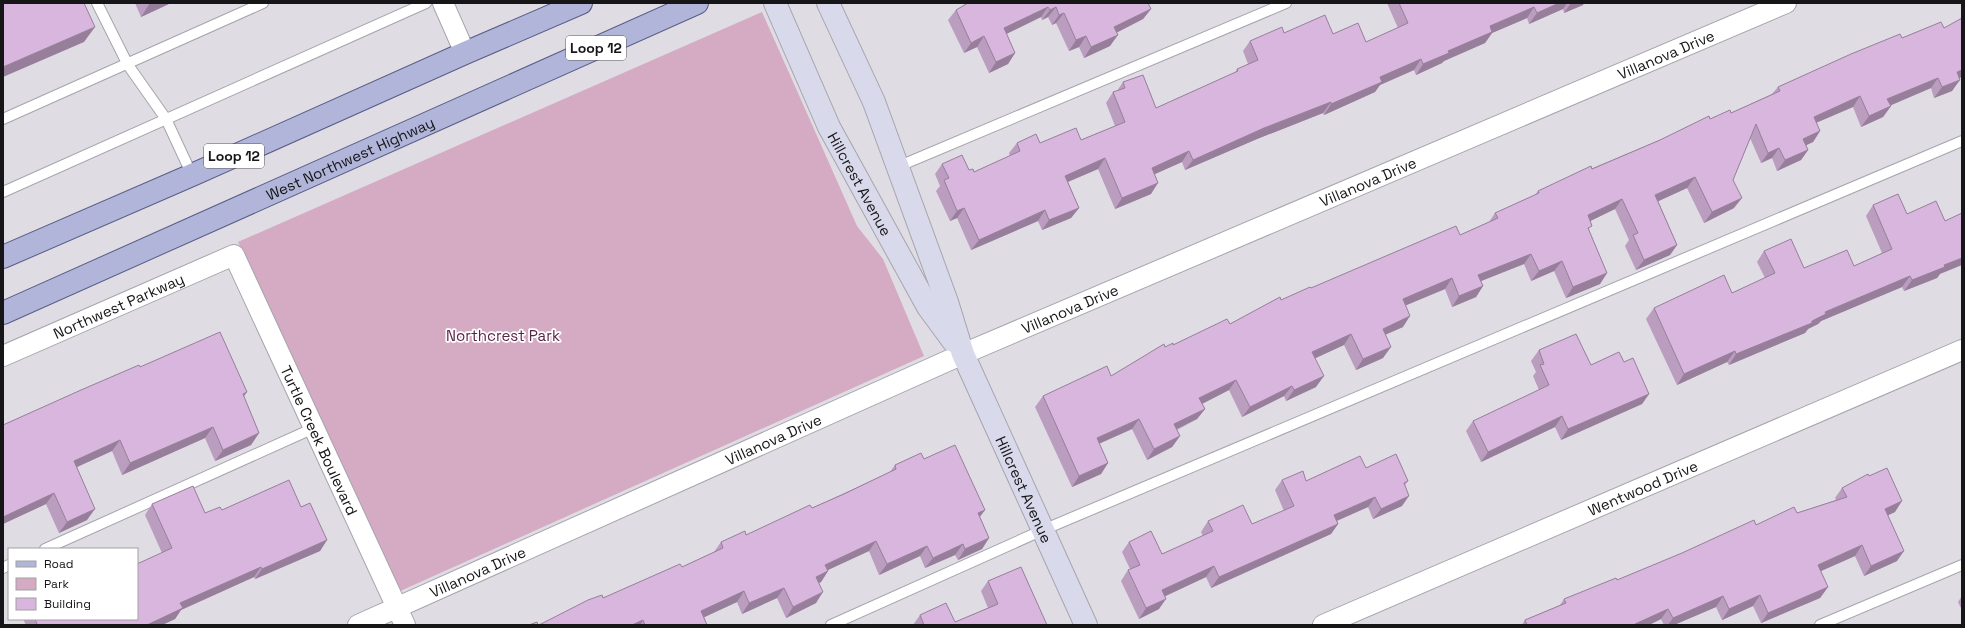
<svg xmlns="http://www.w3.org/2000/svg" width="1965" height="628" font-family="'Space Grotesk',sans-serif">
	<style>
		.green { fill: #d5aac3 }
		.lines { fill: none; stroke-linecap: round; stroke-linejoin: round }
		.lane-casing { stroke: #a6a4ac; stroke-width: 12 }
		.street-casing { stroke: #a6a4ac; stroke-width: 22 }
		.secondary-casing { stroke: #a6a4ac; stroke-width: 24 }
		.primary-casing { stroke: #585c85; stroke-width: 24 }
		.lane { stroke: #fff; stroke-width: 10 }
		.street { stroke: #fff; stroke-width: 20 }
		.secondary { stroke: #d8daec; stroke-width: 22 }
		.primary { stroke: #b0b5d9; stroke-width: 22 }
		.wall { fill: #ba9dbf }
		.shaded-wall { fill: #977f9b }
		.building { fill: #d8b6de; stroke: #977f9b }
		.labels { text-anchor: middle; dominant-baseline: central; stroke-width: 3.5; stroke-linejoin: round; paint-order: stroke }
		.shield { fill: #fff; stroke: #5c5b5d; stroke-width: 1 }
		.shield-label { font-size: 14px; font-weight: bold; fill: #161517 }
		.street-label { font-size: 15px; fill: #161517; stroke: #fff }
		.park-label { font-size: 15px; fill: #5b2348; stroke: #fff }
	</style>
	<rect width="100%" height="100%" fill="#dfdce4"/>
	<path class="green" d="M762,12L857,226L883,259L924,356L398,592L238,242Z"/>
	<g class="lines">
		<defs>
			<path id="lane" d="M97,3L128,65L166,119L192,175
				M3,119L263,3
				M897,167L1286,3
				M3,192L426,3
				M45,549L314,428
				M3,568L9,565
				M831,625L1043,530L1962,141
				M1820,625L1962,565"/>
			<g id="street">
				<path d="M443,3L465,53"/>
				<path id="s1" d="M3,356L234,255L405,625"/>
				<path id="s2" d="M358,625L963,354L1786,3"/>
				<path id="s3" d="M1323,625L1962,350"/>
			</g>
			<g id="secondary">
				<path id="s4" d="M775,3L829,127L928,307L953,341"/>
				<path id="s5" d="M828,3L874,102L947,302L963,354L1086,625"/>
			</g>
			<g id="primary">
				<path d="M3,257L192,175L465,53L581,3"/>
				<path id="s6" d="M3,313L697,3"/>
			</g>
		</defs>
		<use href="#lane" class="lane-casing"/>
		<use href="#street" class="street-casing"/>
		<use href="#secondary" class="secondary-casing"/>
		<use href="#primary" class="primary-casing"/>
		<use href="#lane" class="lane"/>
		<use href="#street" class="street"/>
		<use href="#secondary" class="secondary"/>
		<use href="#primary" class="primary"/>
	</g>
	<path class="wall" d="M135,3H171L141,17Z
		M968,3L1151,9L1143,19L1116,33L1110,46L1084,58L1079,47L1069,51L1056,23L1052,25L1048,17L1042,20L1041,17L1006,34L1015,53L1008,64L989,73L977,47L964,53L948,20L956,10Z
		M1387,3H1584L1583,5L1564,13L1563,9L1529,24L1527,18L1492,33L1485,43L1444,61L1442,63L1416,75L1414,70L1380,85L1375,92L1324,115L1323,113L1257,139L1185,170L1182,162L1154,174L1151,194L1115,209L1098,169L1068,182L1079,208L1071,218L1042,230L1038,221L971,250L957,218L950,221L936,191L940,186L935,174L942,164L974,172L1010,156L1009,153L1017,143H1040L1081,140L1115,126L1106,103L1113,92L1117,91L1123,82L1156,108L1235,73L1237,69L1248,64L1243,51L1250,41L1284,33L1333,34L1366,42L1398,28Z
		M1902,38L1959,79L1952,91L1934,98L1931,88L1890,105L1891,106L1883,117L1861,127L1853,107L1816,123L1820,131L1813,142L1806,145L1808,150L1801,160L1777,171L1772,158L1761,163L1750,138L1733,180L1734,208L1704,223L1687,188L1658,201L1677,245L1670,255L1636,270L1625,246L1629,240L1615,209L1590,221L1589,231L1607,273L1600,284L1566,298L1554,271L1531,281L1524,264L1481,281L1483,286L1476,297L1452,307L1445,289L1405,305L1403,327L1385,335L1383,358L1356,370L1344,345L1315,358L1316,387L1286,401L1284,396L1242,417L1229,390L1202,404L1205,409L1197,419L1177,430L1180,436L1172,447L1147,460L1132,429L1099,444L1108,463L1101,474L1072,487L1035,407L1043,396L1111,376L1165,347L1173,345L1230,324L1281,300L1311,288L1460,235L1489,222L1495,213L1535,195L1538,191L1710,119L1731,113L1772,94L1778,87Z
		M1873,205L1907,214L1940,274L1937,278L1904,291L1902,287L1821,321L1818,324L1808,329L1805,333L1729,365L1727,362L1677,385L1646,319L1654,308L1732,293L1765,278L1757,262L1764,251L1804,268L1854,266L1882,253L1866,216Z
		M1539,350L1591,365L1624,362L1649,394L1642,404L1561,440L1555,427L1481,462L1466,431L1473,421L1539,390L1533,376L1536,372L1531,361Z
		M140,367L244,397L259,433L251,445L215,461L205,438L122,475L112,451L77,467L87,520L59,533L46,504L3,524V425Z
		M924,459L985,510L980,517L989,538L982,549L958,560L955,555L925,568L920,556L879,575L869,551L828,570V571L821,582L819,583L816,603L786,618L777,598L742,614L737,602L704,617L707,625H539L603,598L682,567L714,552L721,542L746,535L812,508L890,472L895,465Z
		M1366,468L1408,481L1405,485L1402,506L1373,519L1368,507L1337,521L1338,524L1331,534L1211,588L1206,577L1165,596L1159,609L1139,619L1121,581L1128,570L1130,569L1122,552L1129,542L1162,554L1203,536L1201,532L1208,521L1252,524L1284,511L1275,490L1282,480L1306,481Z
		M1869,476L1895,512L1888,515L1897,561L1864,576L1855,556L1820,571L1828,587L1820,598L1761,623L1753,606L1722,620L1716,607L1674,625H1664L1661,619L1649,625H1522L1525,620L1560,605L1564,599L1617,580L1756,525L1797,513L1836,500L1835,498L1842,488Z
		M152,504L205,513L222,510L301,507L327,540L320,551L255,579L254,577L181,610L175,619L162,625H26L23,619H137L162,553L145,515Z
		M988,581L1047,625H913L920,615L955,622L988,608L981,591Z
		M1962,596V610L1958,602Z"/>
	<path class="shaded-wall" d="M150,3H171L141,17Z
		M1559,3H1567L1563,9L1529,24L1537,13Z
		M1571,3H1584L1583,5L1564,13Z
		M1048,7L1041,17L996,39L1004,28Z
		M1056,7L1048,17L1042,20L1050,10Z
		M1534,7L1527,18L1492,33L1485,43L1444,61L1442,63L1416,75L1423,64L1448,51L1490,26Z
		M1151,9L1143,19L1106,38L1114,27Z
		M1064,13L1056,23L1052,25L1059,15Z
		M95,27L84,42L3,77V67Z
		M1118,35L1110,46L1084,58L1091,47Z
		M984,36L977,47L964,53L971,43Z
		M1086,36L1079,47L1069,51L1076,40Z
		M1015,53L1008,64L989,73L996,62Z
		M1421,59L1414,70L1380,85L1375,92L1324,115L1331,104L1380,77Z
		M1962,70V77L1949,83L1957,72Z
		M1938,78L1931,88L1880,110L1887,99Z
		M1960,80L1952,91L1934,98L1942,87Z
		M1860,96L1853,107L1806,127L1814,117Z
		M1331,102L1323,113L1257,139L1185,170L1193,160L1264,128Z
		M1891,106L1883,117L1861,127L1869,116Z
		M1820,131L1813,142L1796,150L1803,139Z
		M1779,148L1772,158L1761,163L1768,153Z
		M1808,150L1801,160L1777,171L1785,160Z
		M1189,151L1182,162L1144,179L1152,168Z
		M1105,158L1098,169L1058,186L1065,176Z
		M1695,177L1687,188L1648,206L1655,195Z
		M1158,183L1151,194L1115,209L1122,198Z
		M1742,198L1734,208L1704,223L1712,212Z
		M1622,199L1615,209L1580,226L1588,215Z
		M964,208L957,218L950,221L957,211Z
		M1079,208L1071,218L1042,230L1049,220Z
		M1045,210L1038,221L971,250L979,240Z
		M1677,245L1670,255L1636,270L1644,260Z
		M1531,254L1524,264L1471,285L1478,275Z
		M1962,258V265L1940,274L1937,278L1904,291L1912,280L1944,265Z
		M1562,261L1554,271L1531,281L1539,271Z
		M1607,273L1600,284L1566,298L1573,287Z
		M1910,276L1902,287L1821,321L1818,324L1808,329L1805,333L1729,365L1736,354L1812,321L1825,312Z
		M1452,278L1445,289L1395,310L1403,299Z
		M1483,286L1476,297L1452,307L1459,296Z
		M1410,316L1403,327L1375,339L1383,329Z
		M1351,334L1344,345L1305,363L1312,352Z
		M1391,347L1383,358L1356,370L1363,359Z
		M1735,351L1727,362L1677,385L1684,374Z
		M1324,376L1316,387L1286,401L1294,390Z
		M1236,380L1229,390L1192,409L1199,398Z
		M1292,386L1284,396L1242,417L1250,407Z
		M247,392L239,403L243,394Z
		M1649,394L1642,404L1561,440L1568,429Z
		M1205,409L1197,419L1166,434L1174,424Z
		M1562,416L1555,427L1481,462L1488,452Z
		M1139,419L1132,429L1089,448L1097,438Z
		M213,427L205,438L122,475L130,463Z
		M259,433L251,445L215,461L223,450Z
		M1180,436L1172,447L1147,460L1154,449Z
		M120,440L112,451L66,472L74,461Z
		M1108,463L1101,474L1072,487L1079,476Z
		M54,493L46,504L3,524V517Z
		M1409,496L1402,506L1373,519L1381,509Z
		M1375,497L1368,507L1327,525L1334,515Z
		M1902,501L1895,512L1878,520L1885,509Z
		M95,509L87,520L59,533L67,522Z
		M985,510L977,520L978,513Z
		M1338,524L1331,534L1211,588L1219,577Z
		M989,538L982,549L958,560L965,549Z
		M327,540L320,551L255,579L262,569Z
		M876,541L869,551L817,575L825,565Z
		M963,544L955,555L925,568L933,558Z
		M1862,545L1855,556L1810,576L1818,565Z
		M927,546L920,556L879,575L887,564Z
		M1904,551L1897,561L1864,576L1871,566Z
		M1214,566L1206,577L1155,601L1162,590Z
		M261,567L254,577L181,610L175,619L162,625H147L180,603Z
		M828,571L821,582L808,588L816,577Z
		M1828,587L1820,598L1761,623L1768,613Z
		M784,588L777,598L742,614L749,603Z
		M744,591L737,602L694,622L701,611Z
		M823,592L816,603L786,618L793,607Z
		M1760,595L1753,606L1722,620L1729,609Z
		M1723,596L1716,607L1674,625H1668L1673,618Z
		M1166,599L1159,609L1139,619L1146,608Z
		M1668,609L1661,619L1649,625H1634L1635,624Z
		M643,620L640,625H632Z"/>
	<path class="building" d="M3,3H84L95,27L3,67Z
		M968,3H1148L1151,9L1114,27L1118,35L1091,47L1086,36L1076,40L1064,13L1059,15L1056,7L1050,10L1048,7L1004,28L1015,53L996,62L984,36L971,43L956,10Z
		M1399,3H1559L1537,13L1534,7L1490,26L1492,32L1448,51L1449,53L1423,64L1421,59L1380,77L1382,82L1331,104V102L1264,128L1193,160L1189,151L1152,168L1158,183L1122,198L1105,158L1065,176L1079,208L1049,220L1045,210L979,240L964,208L957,211L944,180L949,178L942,164L962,155L969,170L973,169L974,172L1020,151L1017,143L1036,134L1040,143L1076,128L1081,140L1125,122L1113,92L1125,88L1123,82L1143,75L1156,108L1238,71L1237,69L1258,60L1250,41L1282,27L1284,33L1325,15L1333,34L1358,23L1366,42L1408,23Z
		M1962,18V70L1957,72L1960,80L1942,87L1938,78L1887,99L1891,106L1869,116L1860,96L1814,117L1820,131L1803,139L1808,150L1785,160L1779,148L1768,153L1756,124L1733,180L1742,198L1712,212L1695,177L1655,195L1677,245L1644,260L1633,235L1638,233L1622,199L1588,215L1592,226L1588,228L1607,273L1573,287L1562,261L1539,271L1531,254L1478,275L1483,286L1459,296L1452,278L1403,299L1410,316L1383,329L1391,347L1363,359L1351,334L1312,352L1324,376L1294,390L1292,386L1250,407L1236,380L1199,398L1205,409L1174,424L1180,436L1154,449L1139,419L1097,438L1108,463L1079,476L1043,396L1107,366L1111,376L1164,344L1165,347L1173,343V345L1227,319L1230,324L1280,297L1281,300L1310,287L1311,288L1456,226L1460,235L1498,218L1495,213L1539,193L1538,191L1591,166L1592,169L1660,140L1709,116L1710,119L1730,110L1731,113L1780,91L1778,87L1851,54L1900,34L1902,38L1941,22L1944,28Z
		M1898,194L1907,214L1936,201L1945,221L1962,213V258L1944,265L1945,267L1912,280L1910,276L1825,312L1826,314L1812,321V323L1736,354L1735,351L1684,374L1654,308L1724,275L1732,293L1775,273L1764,251L1791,239L1804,268L1847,250L1854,266L1892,249L1873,205Z
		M220,332L247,392L243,394L259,433L223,450L213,427L130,463L120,440L74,461L95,509L67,522L54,493L3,517V425L81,390L139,365L140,367Z
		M1576,334L1591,365L1619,352L1624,362L1633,358L1649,394L1568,429L1562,416L1488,452L1473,421L1549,385L1540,365L1544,364L1539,350Z
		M955,445L985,510L978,513L989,538L965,549L963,544L933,558L927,546L887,564L876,541L825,565L828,571L816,577L823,592L793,607L784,588L749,603L744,591L701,611L707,625H645L643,620L632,625H539L588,600L602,595L603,598L680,564L682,567L723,548L721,542L745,531L746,535L810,505L812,508L844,494L896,469L895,465L921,453L924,459Z
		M1396,454L1408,481L1404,483L1409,496L1381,509L1375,497L1334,515L1338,524L1219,577L1214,566L1162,590L1166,599L1146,608L1128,570L1140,565L1129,542L1151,531L1162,554L1213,531L1208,521L1243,505L1252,524L1294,506L1282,480L1303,471L1306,481L1360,456L1366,468Z
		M1887,468L1902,501L1885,509L1904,551L1871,566L1862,545L1818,565L1828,587L1768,613L1760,595L1729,609L1723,596L1673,618L1668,609L1635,624V625H1527L1525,620L1566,603L1564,599L1616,578L1617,580L1682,553L1754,520L1756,525L1794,507L1797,513L1847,497L1842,488L1868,474L1869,476Z
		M289,480L301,507L310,503L327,540L262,569L261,567L180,603L183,608L147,625H35L37,624L35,619H137V564L172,548L152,504L193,486L205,513L220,507L222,510Z
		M1021,567L1047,625H924L920,615L946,603L955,622L998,604L988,581Z
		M537,622L538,625H529Z"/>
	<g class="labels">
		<g class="shield">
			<rect x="566" y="36" width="60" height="24" rx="3"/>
			<rect x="204" y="144" width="60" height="24" rx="3"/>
		</g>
		<g class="shield-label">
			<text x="596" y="48">Loop 12</text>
			<text x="234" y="156">Loop 12</text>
		</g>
		<g class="street-label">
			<text stroke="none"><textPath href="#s2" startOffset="1427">Villanova Drive</textPath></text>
			<text stroke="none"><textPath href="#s6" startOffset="380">West Northwest Highway</textPath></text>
			<text stroke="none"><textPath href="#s2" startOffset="1103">Villanova Drive</textPath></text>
			<text stroke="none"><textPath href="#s4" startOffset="200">Hillcrest Avenue</textPath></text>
			<text stroke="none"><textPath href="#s1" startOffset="126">Northwest Parkway</textPath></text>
			<text stroke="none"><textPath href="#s2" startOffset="779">Villanova Drive</textPath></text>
			<text stroke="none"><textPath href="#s2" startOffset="455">Villanova Drive</textPath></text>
			<text stroke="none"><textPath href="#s1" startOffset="456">Turtle Creek Boulevard</textPath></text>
			<text stroke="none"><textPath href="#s3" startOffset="348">Wentwood Drive</textPath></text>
			<text stroke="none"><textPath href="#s5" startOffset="525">Hillcrest Avenue</textPath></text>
			<text stroke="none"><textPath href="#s2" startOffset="131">Villanova Drive</textPath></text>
		</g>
		<g class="park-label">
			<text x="503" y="335">Northcrest Park</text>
		</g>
	</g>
	<rect width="1965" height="628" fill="none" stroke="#161517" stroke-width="8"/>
	<rect x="8" y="548" width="130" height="72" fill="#ffffff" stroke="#a2a1a2"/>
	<rect x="16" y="561" width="20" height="6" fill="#b0b5d9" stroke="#a2a1a2"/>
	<text x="44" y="568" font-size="12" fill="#161517">Road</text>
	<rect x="16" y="578" width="20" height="12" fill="#d5aac3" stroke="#a2a1a2"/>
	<text x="44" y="588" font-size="12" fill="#161517">Park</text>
	<rect x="16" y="598" width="20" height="12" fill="#d8b6de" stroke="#a2a1a2"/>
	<text x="44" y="608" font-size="12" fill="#161517">Building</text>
</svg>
